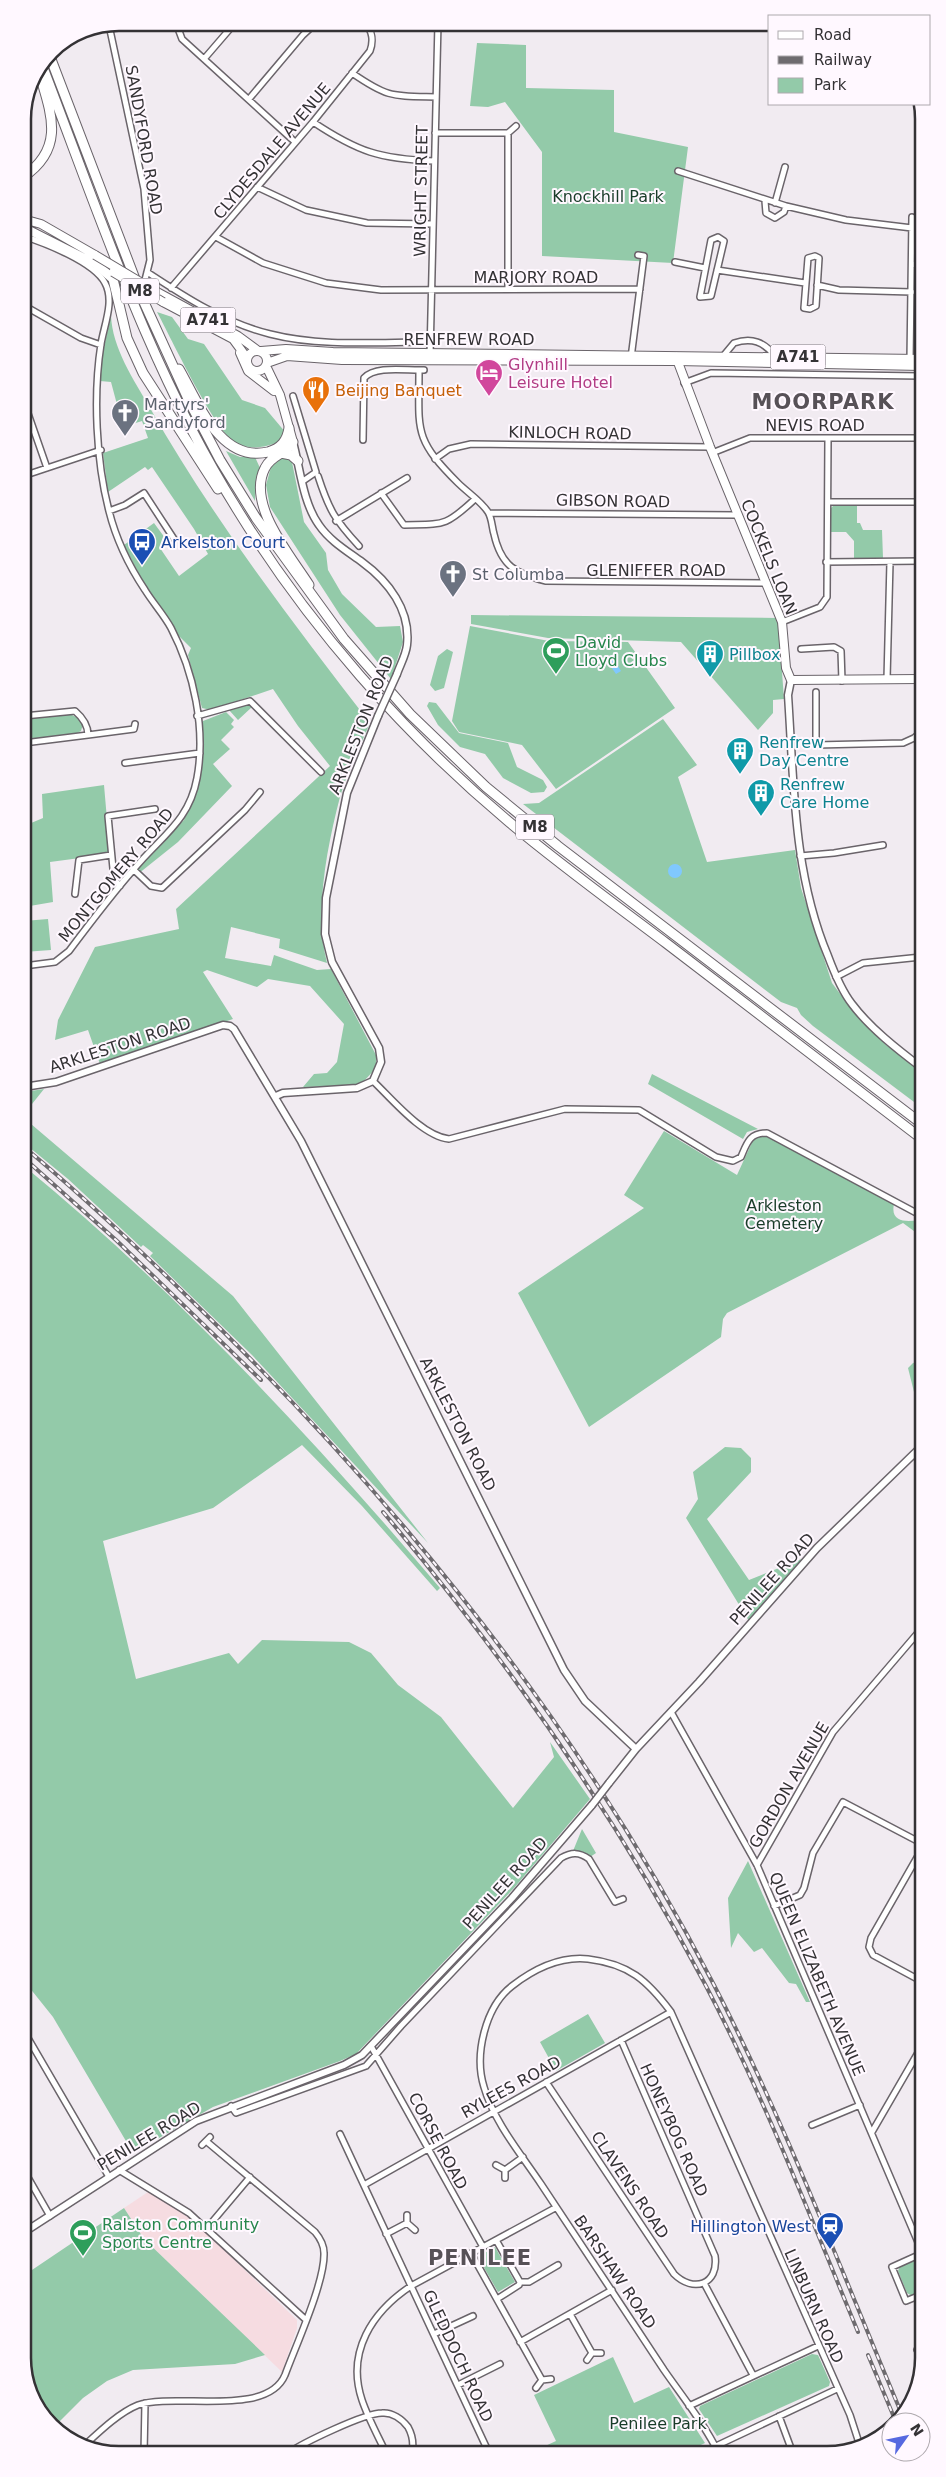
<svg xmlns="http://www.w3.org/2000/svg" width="946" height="2477" font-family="'DejaVu Sans',sans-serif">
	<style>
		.education { fill: #f6dce1 }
		.green { fill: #93caa9 }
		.water { fill: #80c8fe }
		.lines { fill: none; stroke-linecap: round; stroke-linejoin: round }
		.minor-casing { stroke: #6a646a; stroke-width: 8 }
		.tertiary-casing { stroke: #6a646a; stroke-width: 9 }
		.secondary-casing { stroke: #6a646a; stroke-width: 10 }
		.primary-casing { stroke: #6a646a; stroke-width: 10 }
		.motorway-casing { stroke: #6a646a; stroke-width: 11 }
		.minor { stroke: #fff; stroke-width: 5 }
		.tertiary { stroke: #fff; stroke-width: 6 }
		.secondary { stroke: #fff; stroke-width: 8 }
		.primary { stroke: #fff; stroke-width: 8 }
		.motorway { stroke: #fff; stroke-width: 9 }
		.rail-casing { stroke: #6e6b6f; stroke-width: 4 }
		.rail { stroke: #fff8ff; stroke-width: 2; stroke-dasharray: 5.5; stroke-linecap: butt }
		.tertiary-bridge-casing { stroke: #6a646a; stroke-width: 9; stroke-linecap: butt }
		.primary-bridge-casing { stroke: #6a646a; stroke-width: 10; stroke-linecap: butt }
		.tertiary-bridge { stroke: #fff; stroke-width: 6 }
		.primary-bridge { stroke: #fff; stroke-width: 8 }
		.labels { text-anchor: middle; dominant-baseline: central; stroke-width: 4; stroke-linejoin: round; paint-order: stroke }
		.shield { fill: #fff8ff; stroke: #716d72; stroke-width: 1 }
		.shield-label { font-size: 15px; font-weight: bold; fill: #343235 }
		.street-label { font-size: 16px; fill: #343235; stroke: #fff8ff }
		.park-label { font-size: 16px; fill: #193c29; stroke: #fff8ff }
		.hotel-label { font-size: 16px; fill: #b23c85; stroke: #fff8ff; text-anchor: start }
		.food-label { font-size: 16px; fill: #c56008; stroke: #fff8ff; text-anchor: start }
		.worship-label { font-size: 16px; fill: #5b616d; stroke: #fff8ff; text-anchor: start }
		.transit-label { font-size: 16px; fill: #164399; stroke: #fff8ff; text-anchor: start }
		.leisure-label { font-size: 16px; fill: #27864d; stroke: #fff8ff; text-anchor: start }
		.culture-label { font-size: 16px; fill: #0d838f; stroke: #fff8ff; text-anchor: start }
		.district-label { font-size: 21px; font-weight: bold; letter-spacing: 1px; fill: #575157; stroke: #fff8ff }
		.rim { fill: none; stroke: #343235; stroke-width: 2.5 }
	</style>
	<rect width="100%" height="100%" fill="#f1ebf1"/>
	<path class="education" d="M148,2192L181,2212L200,2227L297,2320V2328L282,2372L144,2239L124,2208Z"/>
	<path class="green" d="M477,43L526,45V88L614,90V132L688,147L673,263L542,256V152L505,102L488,107L470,106Z
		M157,312L172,317L188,339L204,344L242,400L265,408L286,433L283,440C267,447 253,451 236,443C216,434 170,336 157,312Z
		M111,315C112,348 134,380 150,408C213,519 292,622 370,723C360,747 347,772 340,797C327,847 314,912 327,963L279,948L280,939L231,927L225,958L271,966L274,955L317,970L331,969L376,1055V1068L365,1080L354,1086L303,1087L314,1074L327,1073L337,1062L344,1024L310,986L268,979L257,987L207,970L203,972L233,1019L100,1064L88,1030L55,1040L58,1020L95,947L179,929L176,909L330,766L298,726L273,689L211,710L202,708L188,655L191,648L177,634L140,576L124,545L154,523L168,542L160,548L179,576L208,554L194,529L152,467L148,470L145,467L108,492L103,453L148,438L142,421L123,427L111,382L100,381L102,356Z
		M226,451L240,457H255L260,468L256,477L255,501Z
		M283,457L292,462L304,522L326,553L328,570L342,594L376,627L400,626L403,642L391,679L340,615L270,507L266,485L271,467Z
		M836,503H857V523H860L863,530H882L883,558L854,559V541L846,532H830L829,510Z
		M471,615L778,618L784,699L773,700V713L758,730L681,642L548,638L471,624Z
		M470,626L549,641L628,642L675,708L556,789L522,745L459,732L452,721Z
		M447,649L453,652L444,688L435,691L430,685L438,656Z
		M429,702L436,703L459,733L508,743L517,767L543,780L547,787L544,792L531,793L503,778L485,754L460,747L438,725L427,706Z
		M247,704L252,707L238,720L229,710Z
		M226,712L234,720L231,724L234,727L221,740L230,749L213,764L232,786L178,842L138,874L134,869L184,820L198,784L203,721Z
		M70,714L82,720L83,724L81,731L74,735L29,741C24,734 20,727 27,719Z
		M663,719L697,765L678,777L707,862L795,850L801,888L832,983L850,1007L886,1045L922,1072V1108L813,1026L801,1015L797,1008L781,1002L523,804L539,803Z
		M104,785L110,854L50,862L53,902L24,907V862H27L24,826L43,818L42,794Z
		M48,919L51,950L24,952V921Z
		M652,1074L758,1129L747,1132L743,1139L648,1084Z
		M44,1089L24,1114V1092Z
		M24,1118L233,1296L428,1543L252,1355L150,1256L153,1253L143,1245L141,1247L68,1179L24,1143Z
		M664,1131L737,1175L754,1138L765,1136L842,1174L894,1204C890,1222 906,1222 918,1220L922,1222V1237L903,1223L727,1313L723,1319L721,1337L589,1427L518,1293L644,1208L624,1195Z
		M24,1166C177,1292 312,1437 440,1588L437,1591L362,1506L302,1445L213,1508L103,1541L136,1679L229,1653L238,1664L262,1640L349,1642L371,1653L398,1685L441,1717L513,1808L554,1757L550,1742L590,1799L514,1888L356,2054L340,2061L213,2107L133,2153L53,2017L25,1982Z
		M922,1360V1400L914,1392L908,1368L913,1363Z
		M725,1447L741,1448L751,1458V1472L707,1519L749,1580L804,1558L749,1621L686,1518L698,1499L693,1472Z
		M582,1829L596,1853L590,1857L585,1853L573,1851Z
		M748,1861L810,2002H806L796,1984L789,1983L762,1948L754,1952L738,1933L731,1948L728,1898Z
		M588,2014L605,2043L556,2071L540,2042Z
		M124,2208L144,2239L265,2355L235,2364L133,2370L107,2381L83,2398L55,2426L26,2383V2274Z
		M495,2247L515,2282L498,2292L478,2257Z
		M913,2260L921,2262L923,2266V2291L912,2296L907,2293L898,2271L900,2266Z
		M812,2354L818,2355L830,2382L829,2386L717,2436L699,2409L700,2406Z
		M613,2357L634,2403L669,2387L705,2443L686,2452H545L543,2447L556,2441L534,2395Z"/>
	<path class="water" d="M613,658L621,671L616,674L607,661Z
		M668 871a7 7 0 1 1 14 0a7 7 0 1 1-14 0Z"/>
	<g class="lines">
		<defs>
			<path id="minor" d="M176,23L182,39L295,142
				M110,30L144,189L150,260L144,284
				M204,59L235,23
				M352,73C388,98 393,96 436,97
				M249,99L303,35L316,23
				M313,122C358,152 380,159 434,161
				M435,133H508L516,126
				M508,133V289
				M678,171L786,206L846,220L912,228
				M257,187L306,210L367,223L433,224
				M765,201L766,213L775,218L784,212L786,206
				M775,203L785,167
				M23,236C45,243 94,262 105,283C115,301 104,325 101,344C93,395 96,461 109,511C116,539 129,566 145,590C153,603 164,615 171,628C194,672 206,729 197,778C189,822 160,837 134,869C111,895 90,923 69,951L55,962L24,966
				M216,237L263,263L326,283L381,290L640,289
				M718,237L724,241L711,296L700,297L711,240Z
				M815,256L819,258L816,306L810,309L804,308L808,258Z
				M675,262L705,268
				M912,265L920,264
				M717,270L805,283
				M147,272C185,297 225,323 270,334C321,347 377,342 430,342
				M817,285L839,290L912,292
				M171,288L313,122L370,51C374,40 372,32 366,23
				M23,305L81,338L101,345
				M430,355L438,23
				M724,355L734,343C752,337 764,342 775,356
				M631,358L644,256L638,255
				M910,360L912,217
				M419,370C419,431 413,438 458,483C467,492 481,501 488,512C492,518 492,528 494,534C501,566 516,574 546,581L764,583
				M684,383L711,373L921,376
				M293,396L316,472L303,481
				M23,399L47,468
				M363,440L364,378C376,365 407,371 424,370
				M712,453L750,438H921
				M435,459L449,449L471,444L710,447
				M23,476L101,450
				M318,476C329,510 335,520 359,546
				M381,493L404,525C444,524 445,527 475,499
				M828,502H921
				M109,511L125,505L144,493L174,539
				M489,513L737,515
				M336,521L407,478
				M826,562L921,561
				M782,622L820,607L827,597L828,439
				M801,649L834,647L841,651L842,681
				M887,679L890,562
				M816,692V745L903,743L914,738L921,732
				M24,716L75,711C82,717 88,726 88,735L24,743
				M197,716L250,701L321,772
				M88,735L134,729L135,724
				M125,763L200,753
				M800,856L834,853L883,845
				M133,869L151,886L162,888L245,810L260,792
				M120,886L114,879L108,816L155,809
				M75,894L79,860L111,855
				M836,977L863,963L921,957
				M24,1039L27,1047L24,1059
				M373,1081C392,1099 422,1136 449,1139L565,1109L639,1110L716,1157L733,1161L741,1157C747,1143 749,1133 767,1133L922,1216
				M671,1712L757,1865L923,2254
				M923,1847L871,1938L869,1947L873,1955L923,1982
				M757,1865L833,1732L922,1628
				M774,1906L800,1895L804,1888L813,1853L843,1802L923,1844
				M25,2033L109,2177
				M371,2046L483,2247
				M546,2082L674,2274C693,2293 719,2285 715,2256L621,2040
				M231,2106L236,2113L366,2066L401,2026L561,1858C572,1852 579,1852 589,1859L615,1902L623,1899
				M812,2125L860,2105
				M872,2132L923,2044
				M340,2134L489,2453
				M202,2145L210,2137
				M496,2165L505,2170V2178
				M119,2170L189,2213L305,2319
				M505,2170L523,2157
				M26,2174L50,2216
				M364,2185L671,2012
				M407,2215V2223L415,2230
				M207,2228L250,2177
				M386,2234L407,2223
				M496,2240L520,2282
				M471,2253L542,2380
				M923,2253L892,2267L906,2301L923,2294
				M520,2282H529L558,2265
				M704,2283L753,2375
				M497,2299L519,2285L520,2282
				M570,2314L592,2353
				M434,2334L473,2316
				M520,2342L612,2290
				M917,2350L923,2348
				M587,2360L592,2353H601
				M458,2385L500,2364
				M536,2388L542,2380L551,2379
				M689,2406L818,2346
				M779,2416L792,2451
				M86,2444C100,2431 120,2412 138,2405C175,2392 267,2418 285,2375C296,2345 325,2282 324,2253C324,2244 320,2238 315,2232L206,2141
				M716,2446L837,2389
				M718,2452C704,2423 682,2396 664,2370C623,2308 582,2245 541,2184C521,2154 494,2122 484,2087C474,2055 485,2007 512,1986C534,1969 560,1956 588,1959C629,1964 647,1980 671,2012L850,2415L860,2446
				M386,2453C378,2436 368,2418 362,2400C346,2352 372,2312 411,2286L555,2208
				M144,2454L145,2403
				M287,2454C302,2443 365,2413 382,2413C392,2412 402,2419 408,2427C413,2436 414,2443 412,2453"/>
			<path id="tertiary" d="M293,442C300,468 303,503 319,525C330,541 347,551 362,562C388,581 411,610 407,645C406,655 400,665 397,674
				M791,680L788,695C794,783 793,873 828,956C834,972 841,990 852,1004C870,1028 897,1049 922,1068
				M24,1087L56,1082L223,1025L230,1026L234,1029L301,1141L564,1670L585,1701L636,1749
				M276,1096L283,1093L357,1088L373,1081L381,1062L379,1048L332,962L325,934L326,898L347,793L378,716
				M609,1783L636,1749L699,1682L817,1548L922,1446
				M26,2231L196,2121L344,2065L362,2055L512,1898L592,1805"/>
			<path id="secondary" d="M676,357L710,447L782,622L786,668L791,680L921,679"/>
			<path id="primary" d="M23,219L41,224L95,255
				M23,227L100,266
				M157,292L238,336L257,350
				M163,302L233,339L247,358
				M247 361a10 10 0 1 1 20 0a10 10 0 1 1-20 0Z
				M261,351L286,349L333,352L921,359
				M240,353L248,371L274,391
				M267,363L287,356L342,360L676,361L921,366
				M266,366L280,395L293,442"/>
			<path id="motorway" d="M49,54L143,300L189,401L220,460L256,518L344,639L410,714L486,787L558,846L922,1124
				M42,65C100,216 150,371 237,509C309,626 403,733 508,821C559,864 613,903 666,943C752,1008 837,1074 922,1139
				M23,177C66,148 51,113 39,72
				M95,263L113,279L127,338L143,373L218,489
				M179,369C198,402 220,463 268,452C281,448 287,441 289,428
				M293,442C286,454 271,455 265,468C246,504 290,555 309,585
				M281,453L291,455L298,461"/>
		</defs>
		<use href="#minor" class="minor-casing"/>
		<use href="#tertiary" class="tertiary-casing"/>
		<use href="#secondary" class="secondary-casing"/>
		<use href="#primary" class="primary-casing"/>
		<use href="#motorway" class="motorway-casing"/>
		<use href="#minor" class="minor"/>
		<use href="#tertiary" class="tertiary"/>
		<use href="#secondary" class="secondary"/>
		<use href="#primary" class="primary"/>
		<use href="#motorway" class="motorway"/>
		<defs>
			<path id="rail" d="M24,1147C83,1196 138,1248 192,1301C399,1501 582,1729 714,1985C786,2124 842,2273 903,2417
				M24,1158L116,1240L261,1380
				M383,1512C506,1658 616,1816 706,1986C764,2097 810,2216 858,2332
				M868,2355L896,2422"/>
		</defs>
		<use href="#rail" class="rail-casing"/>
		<use href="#rail" class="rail"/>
		<defs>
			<path id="tertiary-bridge" d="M378,716L397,674
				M592,1805L609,1783"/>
			<path id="primary-bridge" d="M95,255L157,292
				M113,272L163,302"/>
		</defs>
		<use href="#tertiary-bridge" class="tertiary-bridge-casing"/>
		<use href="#primary-bridge" class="primary-bridge-casing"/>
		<use href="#tertiary-bridge" class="tertiary-bridge"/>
		<use href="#primary-bridge" class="primary-bridge"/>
	</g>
	<defs>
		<symbol id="hotel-pin" viewBox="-11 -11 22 30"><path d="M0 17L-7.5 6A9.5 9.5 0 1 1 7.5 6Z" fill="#d1479c" stroke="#fff8ff"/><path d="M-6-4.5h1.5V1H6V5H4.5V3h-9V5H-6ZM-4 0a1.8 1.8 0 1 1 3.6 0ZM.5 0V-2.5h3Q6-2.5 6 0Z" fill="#fff"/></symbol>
		<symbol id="restaurant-pin" viewBox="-11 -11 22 30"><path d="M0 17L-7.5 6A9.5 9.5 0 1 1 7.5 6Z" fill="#e8710a" stroke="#fff8ff"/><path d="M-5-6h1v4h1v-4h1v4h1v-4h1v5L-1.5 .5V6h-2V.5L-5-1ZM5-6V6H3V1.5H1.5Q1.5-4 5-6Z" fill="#fff"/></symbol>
		<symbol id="church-pin" viewBox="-11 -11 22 30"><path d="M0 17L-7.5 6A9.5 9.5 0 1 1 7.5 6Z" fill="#6b7280" stroke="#fff8ff"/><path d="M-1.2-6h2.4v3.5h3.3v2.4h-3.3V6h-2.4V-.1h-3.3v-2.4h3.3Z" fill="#fff"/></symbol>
		<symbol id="bus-pin" viewBox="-11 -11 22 30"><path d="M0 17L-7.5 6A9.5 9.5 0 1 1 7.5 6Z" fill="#1a4fb4" stroke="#fff8ff"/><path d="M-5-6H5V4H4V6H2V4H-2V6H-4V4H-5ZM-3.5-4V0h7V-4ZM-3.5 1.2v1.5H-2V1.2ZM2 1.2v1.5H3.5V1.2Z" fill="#fff"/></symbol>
		<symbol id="stadium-pin" viewBox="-11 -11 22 30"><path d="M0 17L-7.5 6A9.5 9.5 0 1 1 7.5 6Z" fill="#2e9e5b" stroke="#fff8ff"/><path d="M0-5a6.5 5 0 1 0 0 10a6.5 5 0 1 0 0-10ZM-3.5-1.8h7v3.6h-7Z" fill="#fff"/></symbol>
		<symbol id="building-pin" viewBox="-11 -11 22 30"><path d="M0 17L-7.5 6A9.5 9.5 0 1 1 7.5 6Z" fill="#0f9aa8" stroke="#fff8ff"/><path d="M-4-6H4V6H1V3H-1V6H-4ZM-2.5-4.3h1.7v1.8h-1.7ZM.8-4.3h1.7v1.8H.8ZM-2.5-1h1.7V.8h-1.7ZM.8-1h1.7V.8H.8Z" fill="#fff"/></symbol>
		<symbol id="station-pin" viewBox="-11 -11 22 30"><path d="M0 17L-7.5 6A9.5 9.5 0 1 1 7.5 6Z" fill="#1a4fb4" stroke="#fff8ff"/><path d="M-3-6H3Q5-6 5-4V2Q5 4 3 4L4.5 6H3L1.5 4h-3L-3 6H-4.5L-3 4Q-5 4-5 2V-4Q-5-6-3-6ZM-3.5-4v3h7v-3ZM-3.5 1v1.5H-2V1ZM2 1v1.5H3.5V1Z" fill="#fff"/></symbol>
	</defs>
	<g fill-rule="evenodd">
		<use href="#hotel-pin" x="473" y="357" width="32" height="43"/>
		<use href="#restaurant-pin" x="300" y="374" width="32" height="43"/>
		<use href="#church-pin" x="109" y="397" width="32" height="43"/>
		<use href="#bus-pin" x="126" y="526" width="32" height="43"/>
		<use href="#church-pin" x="437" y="558" width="32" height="43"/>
		<use href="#stadium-pin" x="540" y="635" width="32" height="43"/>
		<use href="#building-pin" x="694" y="638" width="32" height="43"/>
		<use href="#building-pin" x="724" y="735" width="32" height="43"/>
		<use href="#building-pin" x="745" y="777" width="32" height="43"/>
		<use href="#station-pin" x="814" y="2210" width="32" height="43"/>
		<use href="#stadium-pin" x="67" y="2217" width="32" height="43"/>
	</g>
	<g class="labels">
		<g class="shield">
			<rect x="121" y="278.5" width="38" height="25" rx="4"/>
			<rect x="180.5" y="307.5" width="55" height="25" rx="4"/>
			<rect x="770.5" y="344.5" width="55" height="25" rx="4"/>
			<rect x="516" y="814.5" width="38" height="25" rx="4"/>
		</g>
		<g class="shield-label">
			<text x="140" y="291">M8</text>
			<text x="208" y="320">A741</text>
			<text x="798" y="357">A741</text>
			<text x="535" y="827">M8</text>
		</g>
		<g class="street-label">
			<text transform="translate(144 140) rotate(80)">SANDYFORD ROAD</text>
			<text transform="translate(272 151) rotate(-50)">CLYDESDALE AVENUE</text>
			<text transform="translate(421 191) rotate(-89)">WRIGHT STREET</text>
			<text x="536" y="277">MARJORY ROAD</text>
			<text x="469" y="339">RENFREW ROAD</text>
			<text x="815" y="425">NEVIS ROAD</text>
			<text transform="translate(570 433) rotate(1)">KINLOCH ROAD</text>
			<text transform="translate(613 501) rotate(1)">GIBSON ROAD</text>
			<text transform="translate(769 557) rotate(68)">COCKELS LOAN</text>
			<text x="656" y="570">GLENIFFER ROAD</text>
			<text transform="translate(361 725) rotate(-68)">ARKLESTON ROAD</text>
			<text transform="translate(116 875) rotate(-50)">MONTGOMERY ROAD</text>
			<text transform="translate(120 1045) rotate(-18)">ARKLESTON ROAD</text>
			<text transform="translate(458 1424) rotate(63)">ARKLESTON ROAD</text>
			<text transform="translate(772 1579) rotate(-48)">PENILEE ROAD</text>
			<text transform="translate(789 1785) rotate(-60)">GORDON AVENUE</text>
			<text transform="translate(505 1883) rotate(-48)">PENILEE ROAD</text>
			<text transform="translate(817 1974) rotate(67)">QUEEN ELIZABETH AVENUE</text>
			<text transform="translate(511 2087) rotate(-29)">RYLEES ROAD</text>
			<text transform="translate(674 2130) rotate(66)">HONEYBOG ROAD</text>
			<text transform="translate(149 2136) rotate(-31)">PENILEE ROAD</text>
			<text transform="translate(438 2141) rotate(62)">CORSE ROAD</text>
			<text transform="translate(630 2185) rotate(56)">CLAVENS ROAD</text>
			<text transform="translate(615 2272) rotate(56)">BARSHAW ROAD</text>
			<text transform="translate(814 2306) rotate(66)">LINBURN ROAD</text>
			<text transform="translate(458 2356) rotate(65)">GLEDDOCH ROAD</text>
		</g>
		<g class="park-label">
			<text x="608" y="196">Knockhill Park</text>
			<text x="784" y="1205">Arkleston<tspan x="784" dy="18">Cemetery</tspan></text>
			<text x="658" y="2423">Penilee Park</text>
		</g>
		<g class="hotel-label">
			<text x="508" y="364">Glynhill<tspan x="508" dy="18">Leisure Hotel</tspan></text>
		</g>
		<g class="food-label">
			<text x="335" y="390">Beijing Banquet</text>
		</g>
		<g class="worship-label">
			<text x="144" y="404">Martyrs'<tspan x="144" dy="18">Sandyford</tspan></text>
			<text x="472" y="574">St Columba</text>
		</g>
		<g class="transit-label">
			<text x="161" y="542">Arkelston Court</text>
			<text x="811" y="2226" text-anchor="end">Hillington West</text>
		</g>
		<g class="leisure-label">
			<text x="575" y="642">David<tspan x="575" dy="18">Lloyd Clubs</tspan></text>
			<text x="102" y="2224">Ralston Community<tspan x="102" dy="18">Sports Centre</tspan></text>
		</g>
		<g class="culture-label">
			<text x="729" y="654">Pillbox</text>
			<text x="759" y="742">Renfrew<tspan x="759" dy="18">Day Centre</tspan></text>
			<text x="780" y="784">Renfrew<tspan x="780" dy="18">Care Home</tspan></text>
		</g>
		<g class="district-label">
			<text x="823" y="402">MOORPARK</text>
			<text x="480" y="2258">PENILEE</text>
		</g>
	</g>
	<path d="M0 0H946V2477H0ZM119 31H827A88 88 0 0 1 915 119V2358A88 88 0 0 1 827 2446H119A88 88 0 0 1 31 2358V119A88 88 0 0 1 119 31Z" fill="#fff8ff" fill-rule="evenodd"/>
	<path class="rim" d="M119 31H827A88 88 0 0 1 915 119V2358A88 88 0 0 1 827 2446H119A88 88 0 0 1 31 2358V119A88 88 0 0 1 119 31Z"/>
	<rect x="768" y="15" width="162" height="90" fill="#fff8ff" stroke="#aea9ae"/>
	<rect x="778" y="31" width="25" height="8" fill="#ffffff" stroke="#aea9ae"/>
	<text x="814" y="40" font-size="15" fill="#343235">Road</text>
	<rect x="778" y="56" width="25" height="8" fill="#6e6b6f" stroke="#aea9ae"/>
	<text x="814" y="65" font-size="15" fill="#343235">Railway</text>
	<rect x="778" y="78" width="25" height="15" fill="#93caa9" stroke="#aea9ae"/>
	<text x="814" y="90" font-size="15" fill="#343235">Park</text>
	<g transform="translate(906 2437) rotate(57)"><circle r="24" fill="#fff8ff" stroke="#aea9ae"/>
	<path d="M0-4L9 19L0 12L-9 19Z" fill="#5669e0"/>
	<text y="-8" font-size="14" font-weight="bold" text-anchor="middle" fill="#343235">N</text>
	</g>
</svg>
